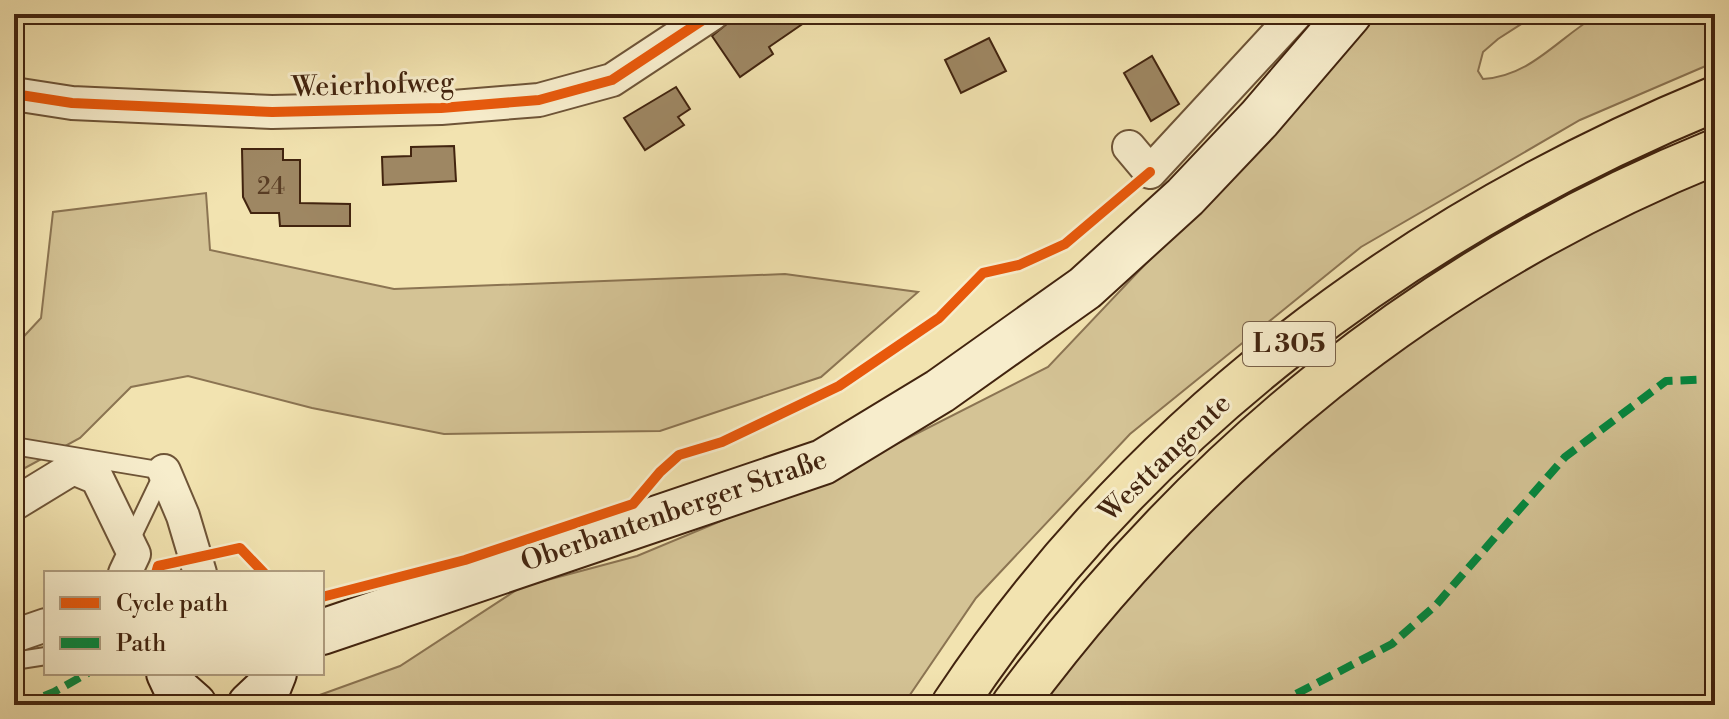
<svg xmlns="http://www.w3.org/2000/svg" width="1729" height="719" font-family="'Libre Bodoni',serif">
	<style>
		.green { fill: #d4c395; stroke: #8b7452; stroke-width: 2 }
		.building { fill: #9e8763; stroke: #42240f; stroke-width: 2 }
		.lines { fill: none; stroke-linecap: round; stroke-linejoin: round }
		.service-casing { stroke: #6e5437; stroke-width: 20 }
		.minor-casing { stroke: #6e5437; stroke-width: 36 }
		.secondary-casing { stroke: #42240f; stroke-width: 48 }
		.primary-casing { stroke: #42240f; stroke-width: 48 }
		.service { stroke: #f7edcc; stroke-width: 16 }
		.minor { stroke: #f7edcc; stroke-width: 32 }
		.secondary { stroke: #f7edcc; stroke-width: 44 }
		.primary { stroke: #f2e3b0; stroke-width: 44 }
		.quiet { stroke: #00873e; stroke-width: 8; stroke-dasharray: 16 8; stroke-linecap: butt }
		.cycleway-casing { stroke: #f7edcc; stroke-width: 15 }
		.cycleway { stroke: #e8590c; stroke-width: 10 }
		.labels { text-anchor: middle; dominant-baseline: central; stroke-width: 6; stroke-linejoin: round; paint-order: stroke }
		.number-label { font-size: 24px; fill: #593d24 }
		.shield { fill: #f7edcc; stroke: #786048; stroke-width: 2 }
		.shield-label { font-size: 26px; font-weight: bold; fill: #42240f }
		.street-label { font-size: 28px; fill: #42240f; stroke: #f7edcc }
	</style>
	<rect width="100%" height="100%" fill="#f2e3b0"/>
	<filter id="stains"><feTurbulence type="fractalNoise" baseFrequency=".0025" numOctaves="4"/><feColorMatrix values="0 0 0 0 .2 0 0 0 0 .09 0 0 0 0 .02 0 0 0 .5 -.17"/></filter>
	<radialGradient id="worn" r=".72"><stop offset=".6" stop-color="#630" stop-opacity="0"/><stop offset="1" stop-color="#630" stop-opacity=".3"/></radialGradient>
	<path class="green" d="M1364,14H1537L1498,39L1483,52L1478,71L1483,79C1531,76 1557,39 1596,16C1604,11 1698,14 1715,14V62L1580,120L1361,247L1130,434L976,598L903,705H292L400,666L521,587L637,556L853,466L1048,367L1244,160Z
		M1715,174V705H1038L1166,551L1331,400L1494,282L1690,182Z
		M206,193L210,250L394,289L785,274L918,292L821,377L660,431L444,434L312,408L188,376L131,387L80,438L14,474V347L41,318L53,212Z"/>
	<path class="building" d="M739,14H817L769,47L773,54L740,77L712,36Z
		M989,38L1006,71L961,93L945,60Z
		M1152,56L1179,104L1151,121L1124,73Z
		M676,87L690,109L678,117L684,125L645,150L624,118Z
		M454,146L456,181L383,185L382,157L411,156V147Z
		M242,149H283V160H300V203L350,204V226H280L279,213H251L243,197Z"/>
	<g class="lines">
		<defs>
			<path id="service" d="M14,446L164,471L130,542
				M14,661L46,656"/>
			<path id="minor" d="M14,94L72,103L272,112L441,108L539,100L612,80L712,14
				M1129,147L1150,172L1296,14
				M164,471L183,516L200,573
				M14,504L73,468L97,478L134,554L125,573
				M14,636L46,625"/>
			<path id="secondary" d="M322,632L823,462L940,391L1085,288L1185,197L1259,119L1349,14
				M169,673L177,690L194,705
				M250,705L268,688L274,673"/>
			<path id="primary" d="M954,705C1138,427 1409,225 1715,99
				M1014,705C1199,456 1427,269 1715,152"/>
		</defs>
		<use href="#service" class="service-casing"/>
		<use href="#minor" class="minor-casing"/>
		<use href="#secondary" class="secondary-casing"/>
		<use href="#primary" class="primary-casing"/>
		<use href="#service" class="service"/>
		<use href="#minor" class="minor"/>
		<use href="#secondary" class="secondary"/>
		<use href="#primary" class="primary"/>
		<path class="quiet" d="M22,705L54,692L88,673
			M1275,705L1392,644L1436,605L1565,457L1666,381L1715,379"/>
		<defs>
			<path id="cycleway" d="M14,94L72,103L272,112L441,108L539,100L612,80L712,14
				M156,573L158,566L240,548L264,573
				M322,597L465,560L633,504L660,472L679,455L722,442L839,386L939,318L983,273L1019,265L1065,244L1150,172"/>
		</defs>
		<use href="#cycleway" class="cycleway-casing"/>
		<use href="#cycleway" class="cycleway"/>
	</g>
	<g class="labels">
		<g class="number-label">
			<text x="271" y="187">24</text>
		</g>
		<rect class="shield" x="1243" y="322" width="92" height="44" rx="6"/>
		<g class="shield-label">
			<text x="1289" y="344">L 305</text>
		</g>
		<g class="street-label">
			<text transform="translate(373 85) rotate(-2)">Weierhofweg</text>
			<text transform="translate(1165 458) rotate(-44)">Westtangente</text>
			<text transform="translate(674 511) rotate(-19)">Oberbantenberger Straße</text>
		</g>
	</g>
	<rect width="1729" height="719" fill="none" stroke="#f2e3b0" stroke-width="48"/>
	<rect x="16" y="16" width="1697" height="687" fill="none" stroke="#42240f" stroke-width="4"/>
	<rect x="24" y="24" width="1681" height="671" fill="none" stroke="#42240f" stroke-width="2"/>
	<rect x="44" y="571" width="280" height="104" fill="#f7edcc" stroke="#af9d80" stroke-width="2"/>
	<rect x="60" y="597" width="40" height="12" fill="#e8590c" stroke="#af9d80" stroke-width="2"/>
	<text x="116" y="611" font-size="24" fill="#42240f">Cycle path</text>
	<rect x="60" y="637" width="40" height="12" fill="#00873e" stroke="#af9d80" stroke-width="2"/>
	<text x="116" y="651" font-size="24" fill="#42240f">Path</text>
	<rect width="100%" height="100%" filter="url(#stains)"/>
	<rect width="100%" height="100%" fill="url(#worn)"/>
</svg>
